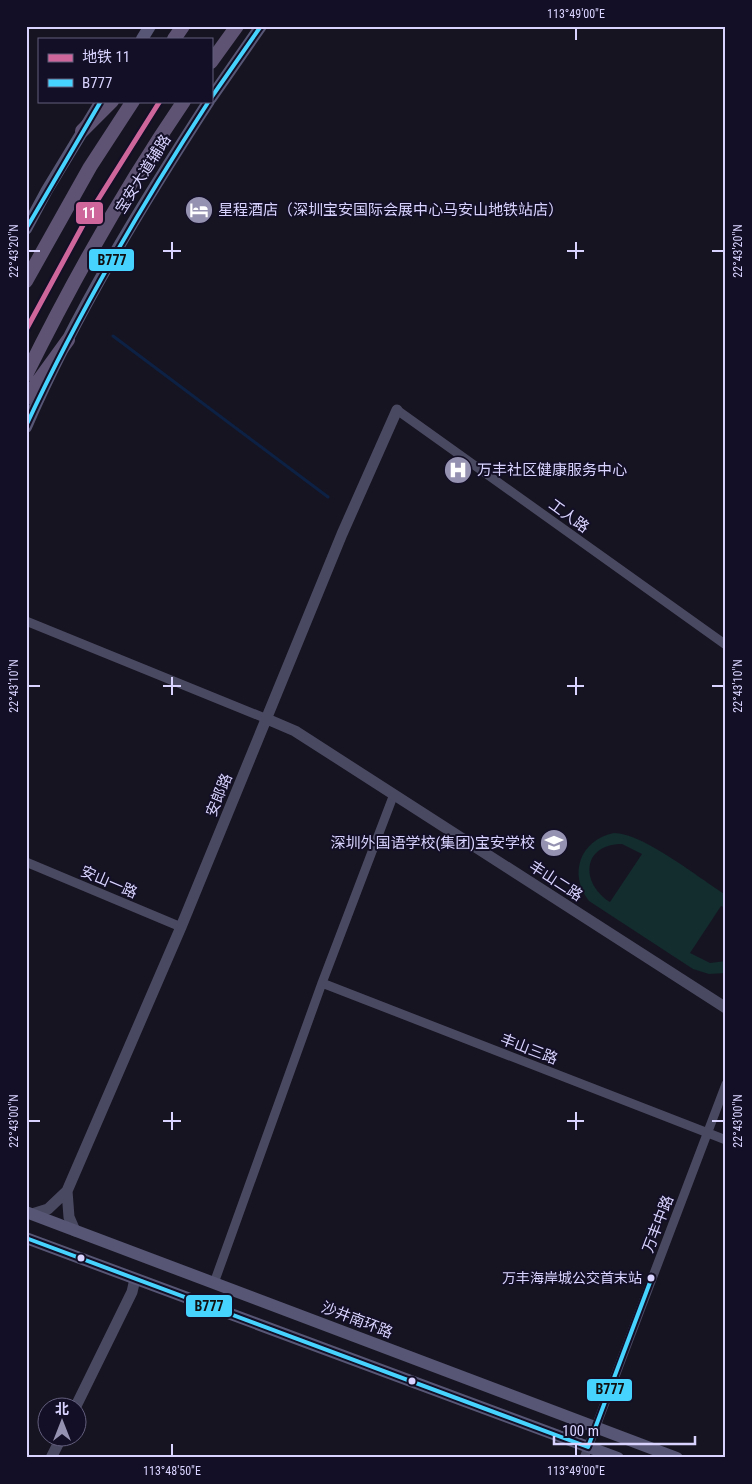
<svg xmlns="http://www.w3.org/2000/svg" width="752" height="1484" font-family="'Roboto Condensed','Noto Sans SC',sans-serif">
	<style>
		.green { fill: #132c2d; fill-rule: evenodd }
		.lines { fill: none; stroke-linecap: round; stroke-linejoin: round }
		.stream { stroke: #0d2144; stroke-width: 3 }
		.minor { stroke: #4a4962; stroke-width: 9 }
		.tertiary { stroke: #4a4962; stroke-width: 11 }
		.secondary { stroke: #575674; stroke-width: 12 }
		.primary { stroke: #5e5373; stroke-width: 14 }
		.bus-1-casing { stroke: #130f26; stroke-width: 8 }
		.bus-1 { stroke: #46d4ff; stroke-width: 4 }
		.metro-1-casing { stroke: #130f26; stroke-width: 9 }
		.metro-1 { stroke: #ce669b; stroke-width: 5 }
		.ticks { fill: none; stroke: #d9d4ff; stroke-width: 2 }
		.bus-dot { fill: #d9d4ff; stroke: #130f26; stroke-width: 2 }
		.labels { text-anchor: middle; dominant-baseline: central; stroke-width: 4; stroke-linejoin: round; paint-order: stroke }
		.bus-label { font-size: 14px; fill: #d9d4ff; stroke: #130f26; text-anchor: end }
		.street-label { font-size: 15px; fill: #d9d4ff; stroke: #130f26 }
		.poi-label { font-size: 15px; fill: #d9d4ff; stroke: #130f26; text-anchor: start }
		.line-badge { stroke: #130f26; stroke-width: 2 }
		.badge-label { font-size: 14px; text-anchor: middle; font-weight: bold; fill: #fff }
		.pale-badge-label { font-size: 14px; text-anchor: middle; font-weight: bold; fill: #111 }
		.neatline { fill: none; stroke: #d9d4ff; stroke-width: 2 }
		.ticks-label { font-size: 12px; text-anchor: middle; fill: #d9d4ff }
	</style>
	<rect width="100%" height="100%" fill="#161421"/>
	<path class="green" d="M614,833C643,833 699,878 726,895V908L721,906L690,953L710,963L726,961V973L709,974L693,969L589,901C568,874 580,840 614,833ZM622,844L642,854L610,902C580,883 582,844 622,844Z"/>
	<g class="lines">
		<path class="stream" d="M113,336L328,497"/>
		<path class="minor" d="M397,410L726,645
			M26,621L267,719
			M26,862L181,927
			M322,983L726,1140
			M214,1283L322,983L394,794
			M584,1458L726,1084"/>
		<path class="tertiary" d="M267,719L295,731L726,1008
			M67,1191L69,1217L75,1231
			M32,1214L48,1209L67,1191L181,927L342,534L397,410
			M76,1406L132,1292L135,1279
			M51,1458L62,1436"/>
		<path class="secondary" d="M142,39L150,26
			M211,98L261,26
			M26,229L47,190L101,101
			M26,427C76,312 141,206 209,101
			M26,1212L677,1458
			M26,1238L618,1458"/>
		<path class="primary" d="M174,39L183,26
			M211,62L237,26
			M82,131L112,101
			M26,281L90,167L133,101
			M26,375C73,280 124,189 184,101
			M26,398L68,340"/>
		<defs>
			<path id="bus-1" d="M211,98L261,26
				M26,229L101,101
				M26,426C78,313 141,206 209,101
				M26,1238L588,1447L652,1277"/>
		</defs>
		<use href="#bus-1" class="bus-1-casing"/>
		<use href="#bus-1" class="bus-1"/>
		<defs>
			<path id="metro-1" d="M26,330L89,214L160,101"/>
		</defs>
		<use href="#metro-1" class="metro-1-casing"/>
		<use href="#metro-1" class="metro-1"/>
	</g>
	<path class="ticks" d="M576,28V40M172,242V259M576,242V259M28,251H40M163,251H181M567,251H584M712,251H724M172,677V695M576,677V695M28,686H40M163,686H181M567,686H584M712,686H724M172,1112V1130M576,1112V1130M28,1121H40M163,1121H181M567,1121H584M712,1121H724M172,1444V1456M576,1444V1456"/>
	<defs>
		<symbol id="hotel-disc" viewBox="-11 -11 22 22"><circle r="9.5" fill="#9591b1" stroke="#130f26"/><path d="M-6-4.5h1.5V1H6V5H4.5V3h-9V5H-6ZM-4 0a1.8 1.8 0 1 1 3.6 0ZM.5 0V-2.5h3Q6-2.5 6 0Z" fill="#fff"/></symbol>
		<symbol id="hospital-disc" viewBox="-11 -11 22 22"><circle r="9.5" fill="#9591b1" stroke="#130f26"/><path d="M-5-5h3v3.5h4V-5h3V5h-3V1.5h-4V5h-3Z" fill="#fff"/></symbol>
		<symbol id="school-disc" viewBox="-11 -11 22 22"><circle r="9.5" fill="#9591b1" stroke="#130f26"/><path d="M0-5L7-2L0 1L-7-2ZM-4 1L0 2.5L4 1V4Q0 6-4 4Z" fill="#fff"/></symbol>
	</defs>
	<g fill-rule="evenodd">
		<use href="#hotel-disc" x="183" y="194" width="32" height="32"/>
		<use href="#hospital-disc" x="442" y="454" width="32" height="32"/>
		<use href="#school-disc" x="538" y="827" width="32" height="32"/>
	</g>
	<g class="bus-dot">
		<circle cx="81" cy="1258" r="4.5"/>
		<circle cx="651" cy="1278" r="4.5"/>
		<circle cx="412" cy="1381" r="4.5"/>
	</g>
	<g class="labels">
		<g class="bus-label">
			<text x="642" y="1278">万丰海岸城公交首末站</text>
		</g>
		<g class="street-label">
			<text transform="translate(143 174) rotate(-58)">宝安大道辅路</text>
			<text transform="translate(569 516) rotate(36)">工人路</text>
			<text transform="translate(219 795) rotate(-68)">安郎路</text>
			<text transform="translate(556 881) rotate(33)">丰山二路</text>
			<text transform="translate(109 882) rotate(23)">安山一路</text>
			<text transform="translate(529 1049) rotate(21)">丰山三路</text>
			<text transform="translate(658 1224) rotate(-69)">万丰中路</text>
			<text transform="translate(357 1320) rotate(21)">沙井南环路</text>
		</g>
		<g class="poi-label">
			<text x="218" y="210">星程酒店（深圳宝安国际会展中心马安山地铁站店）</text>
			<text x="477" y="470">万丰社区健康服务中心</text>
			<text x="535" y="843" text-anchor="end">深圳外国语学校(集团)宝安学校</text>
		</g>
	</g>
	<g class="line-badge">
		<rect x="75" y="201" width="29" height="24" rx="5" fill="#ce669b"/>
		<rect x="88" y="248" width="47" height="24" rx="5" fill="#46d4ff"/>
		<rect x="185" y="1294" width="48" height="24" rx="5" fill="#46d4ff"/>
		<rect x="586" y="1378" width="47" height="24" rx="5" fill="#46d4ff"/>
	</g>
	<g class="badge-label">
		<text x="89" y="218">11</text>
	</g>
	<g class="pale-badge-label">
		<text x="112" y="265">B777</text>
		<text x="209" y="1311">B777</text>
		<text x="610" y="1394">B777</text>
	</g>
	<rect width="752" height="1484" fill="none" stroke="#130f26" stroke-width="55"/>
	<rect x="38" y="38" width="175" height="65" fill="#130f26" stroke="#625e7d"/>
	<rect x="48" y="54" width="25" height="8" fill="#ce669b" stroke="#625e7d"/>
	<text x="82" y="62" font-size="15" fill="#d9d4ff">地铁 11</text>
	<rect x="48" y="79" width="25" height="8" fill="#46d4ff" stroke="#625e7d"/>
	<text x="82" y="88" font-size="15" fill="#d9d4ff">B777</text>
	<g transform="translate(62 1422)"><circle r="24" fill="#130f26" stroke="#625e7d"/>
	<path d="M0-4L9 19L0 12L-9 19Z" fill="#9591b1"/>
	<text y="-8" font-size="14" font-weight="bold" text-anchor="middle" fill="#d9d4ff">北</text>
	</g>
	<path d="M554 1436v8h141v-8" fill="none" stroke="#d9d4ff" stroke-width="2.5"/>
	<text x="562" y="1436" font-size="15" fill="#d9d4ff" stroke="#130f26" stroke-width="4" paint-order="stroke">100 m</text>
	<rect x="28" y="28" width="696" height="1428" class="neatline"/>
	<g class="ticks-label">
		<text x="576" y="18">113°49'00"E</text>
		<text transform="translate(14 251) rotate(-90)" y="4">22°43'20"N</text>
		<text transform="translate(738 251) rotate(-90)" y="4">22°43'20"N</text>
		<text transform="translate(14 686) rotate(-90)" y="4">22°43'10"N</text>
		<text transform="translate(738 686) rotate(-90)" y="4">22°43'10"N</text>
		<text transform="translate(14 1121) rotate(-90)" y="4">22°43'00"N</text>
		<text transform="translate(738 1121) rotate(-90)" y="4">22°43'00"N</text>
		<text x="172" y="1475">113°48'50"E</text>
		<text x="576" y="1475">113°49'00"E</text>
	</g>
</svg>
